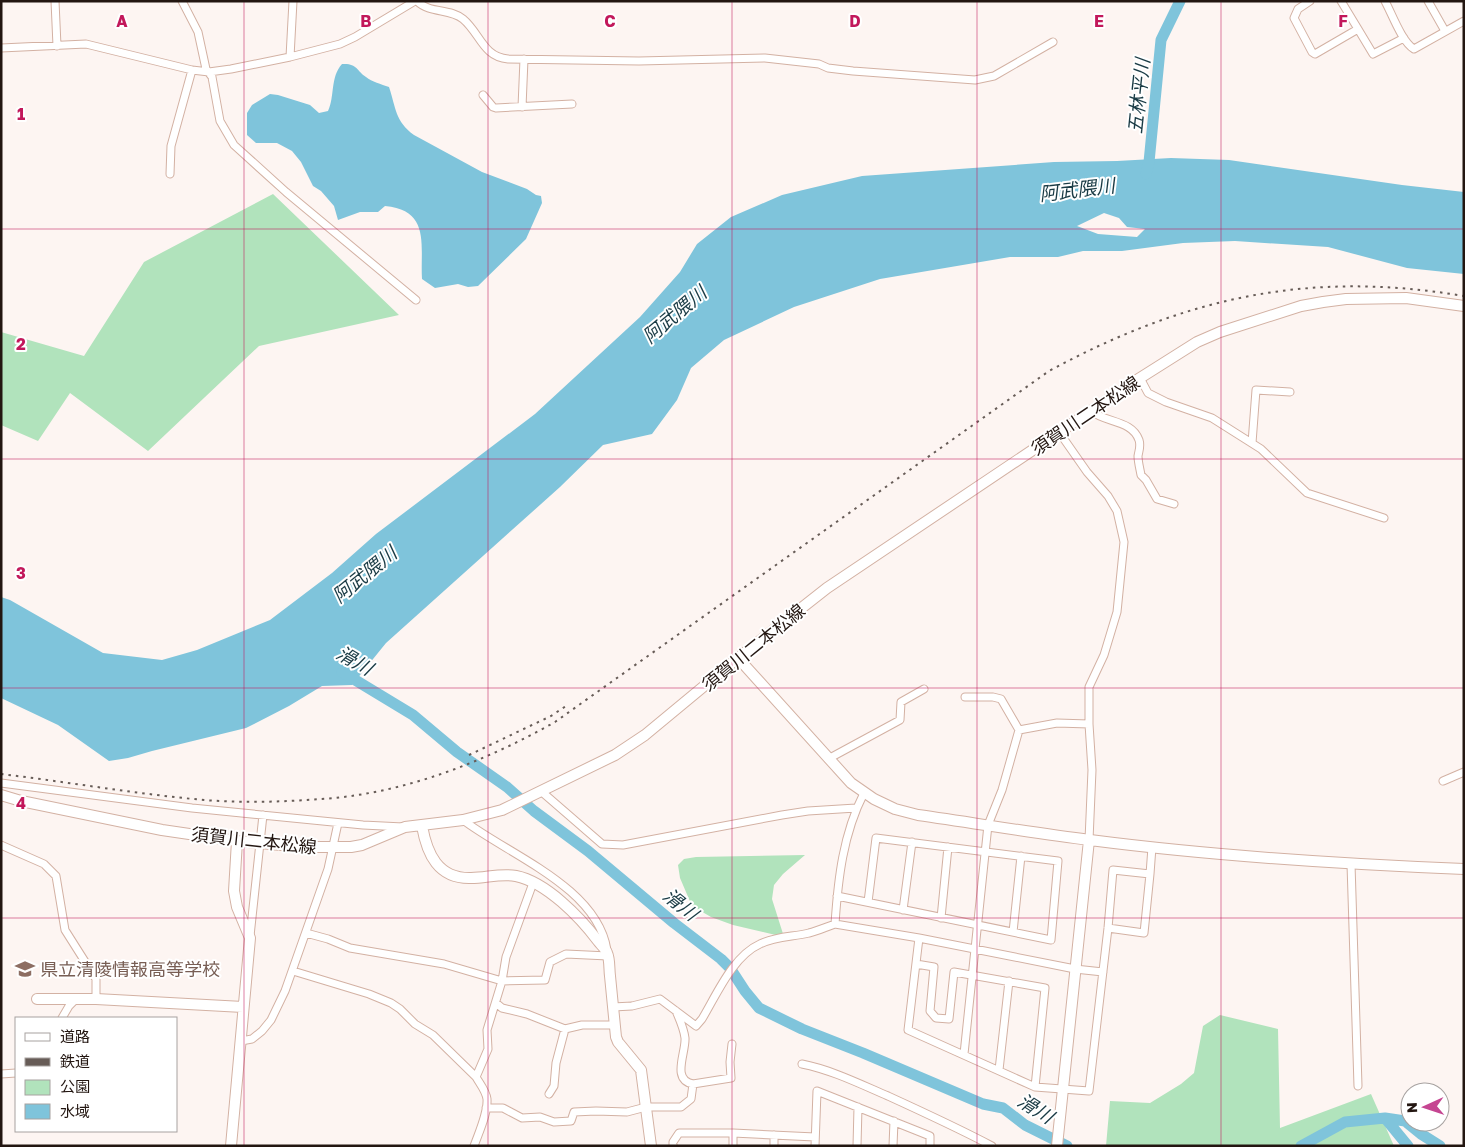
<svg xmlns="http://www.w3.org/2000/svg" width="1465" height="1147" font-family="'Golos Text','Noto Sans JP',sans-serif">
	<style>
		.green { fill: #b1e3bc }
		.water { fill: #7fc4db; fill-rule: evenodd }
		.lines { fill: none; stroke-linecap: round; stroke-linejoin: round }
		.river { stroke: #7fc4db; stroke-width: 11 }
		.street-casing { stroke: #d3b1a3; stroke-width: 9 }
		.secondary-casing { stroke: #d3b1a3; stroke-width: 12 }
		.street { stroke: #fff; stroke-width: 7 }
		.secondary { stroke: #fff; stroke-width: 10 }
		.rail { stroke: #675c57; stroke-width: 2; stroke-dasharray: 2.5 5; stroke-linecap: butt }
		.grid { fill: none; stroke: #c2185b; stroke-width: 1; stroke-opacity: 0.55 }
		.labels { text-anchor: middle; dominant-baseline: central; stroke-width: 4; stroke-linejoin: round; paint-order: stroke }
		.street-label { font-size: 18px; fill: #231611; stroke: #fff }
		.education-label { font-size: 18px; fill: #785e54; stroke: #fff; text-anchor: start }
		.water-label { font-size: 19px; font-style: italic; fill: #1a3b45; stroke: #fff }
		.grid-label { font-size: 16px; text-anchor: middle; font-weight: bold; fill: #c2185b; stroke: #fff; stroke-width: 4; stroke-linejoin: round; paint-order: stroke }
	</style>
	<rect width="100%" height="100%" fill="#fdf5f2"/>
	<path class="green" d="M273,194L399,315L259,346L148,451L70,393L38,441L1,425V332L84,356L144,262Z
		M805,855L783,874L774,885L772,899L784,937L733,925L711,917L692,906L680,878L678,865L684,859L696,857Z
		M1220,1015L1278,1029L1280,1128L1371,1094L1394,1146H1106L1110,1101L1150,1103L1181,1084L1194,1073L1203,1026Z"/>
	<path class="water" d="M342,64C357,63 356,70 366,77C372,82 381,84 389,87C396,108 395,121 414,135L482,172L527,189L536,195L541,196L542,203L526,239L478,286L468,287L458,284L435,288L422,279C420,246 431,210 385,206L378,212H360L338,220L334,206L321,191L313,186L301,162L292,151L277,143H256L247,135V113L252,105L270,94L278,95L310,105L319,113L328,111C335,96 330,77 342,64Z
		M1171,158L1229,160L1402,185L1464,192V274L1407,268L1328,247L1235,241L1183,243L1122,251H1083L1058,257H1010L880,279L794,307L724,340L691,368L677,400L652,434L603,445L560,487L386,643L352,685L322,686L289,706L246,728L152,751L128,758L109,761L58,725L1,698V597L10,600L103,653L162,660L197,650L270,620L332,573L376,534L535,414L640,317L680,272L697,244L731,217L782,195L862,176L1054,162L1117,161ZM1104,213L1119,218L1127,227L1145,229L1137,237L1098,234L1077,226Z"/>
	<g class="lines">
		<path class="river" d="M1146,174L1149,162L1161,40L1180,1
			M342,672L413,715L457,752L507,787L534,811L588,851L674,923L721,959L730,968L745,991L759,1008L802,1029L863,1053L983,1104L1003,1108L1025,1125L1067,1146
			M1385,1118L1408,1146
			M1301,1146L1345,1122L1385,1118L1405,1121L1421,1134L1440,1146"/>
		<defs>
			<path id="street" d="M55,1L57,46
				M182,1L198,32L206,69L212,77L220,121L234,145L286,192L416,300
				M417,1C430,14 450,8 463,19C480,33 483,57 508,59L639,61L765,58L819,64L828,68L853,71L975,80L994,76L1053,42
				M1310,1L1298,9L1294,18L1312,52L1315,54L1358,29L1373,54L1404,38
				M1341,1L1358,29
				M1385,1C1392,14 1402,42 1414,49L1464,21
				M1428,1L1445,31
				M1,48L86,44L192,70L209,72L231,69L290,57L340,44L355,37L415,1
				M290,57L293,1
				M483,95L493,107L496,108L572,104
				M522,107L524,59
				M170,174L171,146L192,70
				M1140,378L1148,393L1166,402L1212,418L1261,449L1307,493L1384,518
				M1091,411C1106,423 1132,420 1139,440C1141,446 1139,450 1138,456C1138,462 1140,469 1141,475L1146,480L1157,499L1174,504
				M1059,432L1087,472L1108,496L1117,511L1124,542L1117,612L1104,655L1089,687V724L1092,770L1089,840
				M1252,443L1256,390L1290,392
				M965,697H993L1001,699L1019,730L1057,723L1089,724
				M828,759L900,720L901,702L924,689
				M1443,781L1464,772
				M1,783L192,808L363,825L403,827
				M542,792L602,844L623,845L782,815L808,811L856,808
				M864,793C843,834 838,879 835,924L919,938L1075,969L1103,972
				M463,820C509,855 597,887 607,950
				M1,845L44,864L56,876L65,930L96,979V999
				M1351,864L1358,1086
				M1150,874L1152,847
				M837,896L1051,940L1058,861L876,838L868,902
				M903,910L912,842
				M941,918L948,847
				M1013,932L1021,856
				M306,933L328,939L350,948L444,964L502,981L545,980L550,962L566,954L608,956
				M250,936L263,815
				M919,938L908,1030L1035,1087L1089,1091L1108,928L1113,870L1150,874L1144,933L1108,928
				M916,964L934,967L930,1011L936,1018L949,1019L954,972L1045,988L1035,1087
				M293,971L369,994L391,1003L400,1009L415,1024L433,1035L476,1077
				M496,1003L502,1008L527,1014L565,1029L582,1025H615
				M613,1007L632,1006L660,999L696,1026L702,1019C717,994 733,956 760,944C776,936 793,937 809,933C818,931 826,927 835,924
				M676,1011C680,1020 684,1029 685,1038C686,1053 671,1080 693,1084
				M62,1018L69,1006L76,999
				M241,1041L252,1039L262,1031L271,1020L285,991L328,869L338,823
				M964,1054L988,825L1002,790L1019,730
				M802,1064C832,1070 860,1084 888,1096C923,1112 958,1128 992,1146
				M999,1070L1009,981
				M1,1074L16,1073
				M549,1094L554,1086L556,1063L565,1029
				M486,1108H503L522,1118L540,1117L554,1122L571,1121L574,1112L596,1111L627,1112L646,1107H681L691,1099L693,1084L731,1078L730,1062L732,1044
				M474,1146C479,1132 488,1113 487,1099C486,1091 480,1084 476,1077L488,1049L487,1030L502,981L506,957L533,883
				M673,1146V1142L679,1133H733L815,1137
				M733,1146V1133
				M774,1146V1135
				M815,1146L817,1091L930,1136V1146
				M857,1146L858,1107
				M893,1146L894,1121"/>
			<path id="secondary" d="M738,658L851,783L874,799L895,809L918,815C975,823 1033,833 1090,840C1214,856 1339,864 1464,869
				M1,795L21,801L162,830L237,841L302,847H351L362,845L405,827L463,820L502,810L615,755L645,735L738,658L827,588L1140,378L1197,342L1220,332L1301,306L1323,302L1346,299L1406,298L1464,306
				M422,826C427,854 438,879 471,878C486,878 501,873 516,876C546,882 580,917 598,941C601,945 606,949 607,953C610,959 609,969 610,976C612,996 614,1016 616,1037L618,1042L641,1070L651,1146
				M37,999H96L243,1007
				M231,1146L250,938L237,907L234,891L237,841
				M1057,1146L1089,840"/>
		</defs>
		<use href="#street" class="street-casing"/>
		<use href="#secondary" class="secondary-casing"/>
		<use href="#street" class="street"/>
		<use href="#secondary" class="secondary"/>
		<path class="rail" d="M469,755L551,716L569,704
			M1,774C68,782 136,794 204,800C242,803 282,802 321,799C403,794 484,762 555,722L1049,371C1186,297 1309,270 1464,296"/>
	</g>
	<path class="grid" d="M244,1V1146M488,1V1146M732,1V1146M977,1V1146M1221,1V1146M1,229H1464M1,459H1464M1,688H1464M1,918H1464"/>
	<defs>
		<symbol id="school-bare" viewBox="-9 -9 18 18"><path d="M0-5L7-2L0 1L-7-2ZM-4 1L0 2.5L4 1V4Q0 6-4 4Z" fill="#8d6e63" stroke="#fff" stroke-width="2.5" paint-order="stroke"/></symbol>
	</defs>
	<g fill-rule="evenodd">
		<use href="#school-bare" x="11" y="955" width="28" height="28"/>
	</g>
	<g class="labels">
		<g class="street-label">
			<text transform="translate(1085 415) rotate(-34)">須賀川二本松線</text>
			<text transform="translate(753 647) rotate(-39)">須賀川二本松線</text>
			<text transform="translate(254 840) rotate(6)">須賀川二本松線</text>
		</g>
		<g class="education-label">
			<text x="40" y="969">県立清陵情報高等学校</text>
		</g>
		<g class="water-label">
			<text transform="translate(1138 96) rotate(-84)">五林平川</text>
			<text transform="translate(1077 189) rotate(-7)">阿武隈川</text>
			<text transform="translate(674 314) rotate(-40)">阿武隈川</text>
			<text transform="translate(364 574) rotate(-39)">阿武隈川</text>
			<text transform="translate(355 660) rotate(30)">滑川</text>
			<text transform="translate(681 904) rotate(39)">滑川</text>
			<text transform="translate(1036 1108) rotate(32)">滑川</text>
		</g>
	</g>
	<g class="grid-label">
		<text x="122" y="27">A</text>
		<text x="366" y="27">B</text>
		<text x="610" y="27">C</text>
		<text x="855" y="27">D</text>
		<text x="1099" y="27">E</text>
		<text x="1343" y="27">F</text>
		<text x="21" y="120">1</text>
		<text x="21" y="350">2</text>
		<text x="21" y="579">3</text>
		<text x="21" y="809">4</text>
	</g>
	<rect width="1465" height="1147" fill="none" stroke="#231611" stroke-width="5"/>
	<rect x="15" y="1017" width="162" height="115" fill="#ffffff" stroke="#a7a2a0"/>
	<rect x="25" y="1033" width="25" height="8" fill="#ffffff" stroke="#a7a2a0"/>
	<text x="60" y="1042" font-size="15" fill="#231611">道路</text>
	<rect x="25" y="1058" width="25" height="8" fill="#675c57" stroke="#a7a2a0"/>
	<text x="60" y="1067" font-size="15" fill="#231611">鉄道</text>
	<rect x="25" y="1080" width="25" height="15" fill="#b1e3bc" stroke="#a7a2a0"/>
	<text x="60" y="1092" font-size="15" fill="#231611">公園</text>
	<rect x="25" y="1104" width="25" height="15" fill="#7fc4db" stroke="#a7a2a0"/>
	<text x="60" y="1117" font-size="15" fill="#231611">水域</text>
	<g transform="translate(1425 1107) rotate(267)"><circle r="24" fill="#ffffff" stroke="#a7a2a0"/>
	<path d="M0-4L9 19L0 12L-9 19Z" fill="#c54591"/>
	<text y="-8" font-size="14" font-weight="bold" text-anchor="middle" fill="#231611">N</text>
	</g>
</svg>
